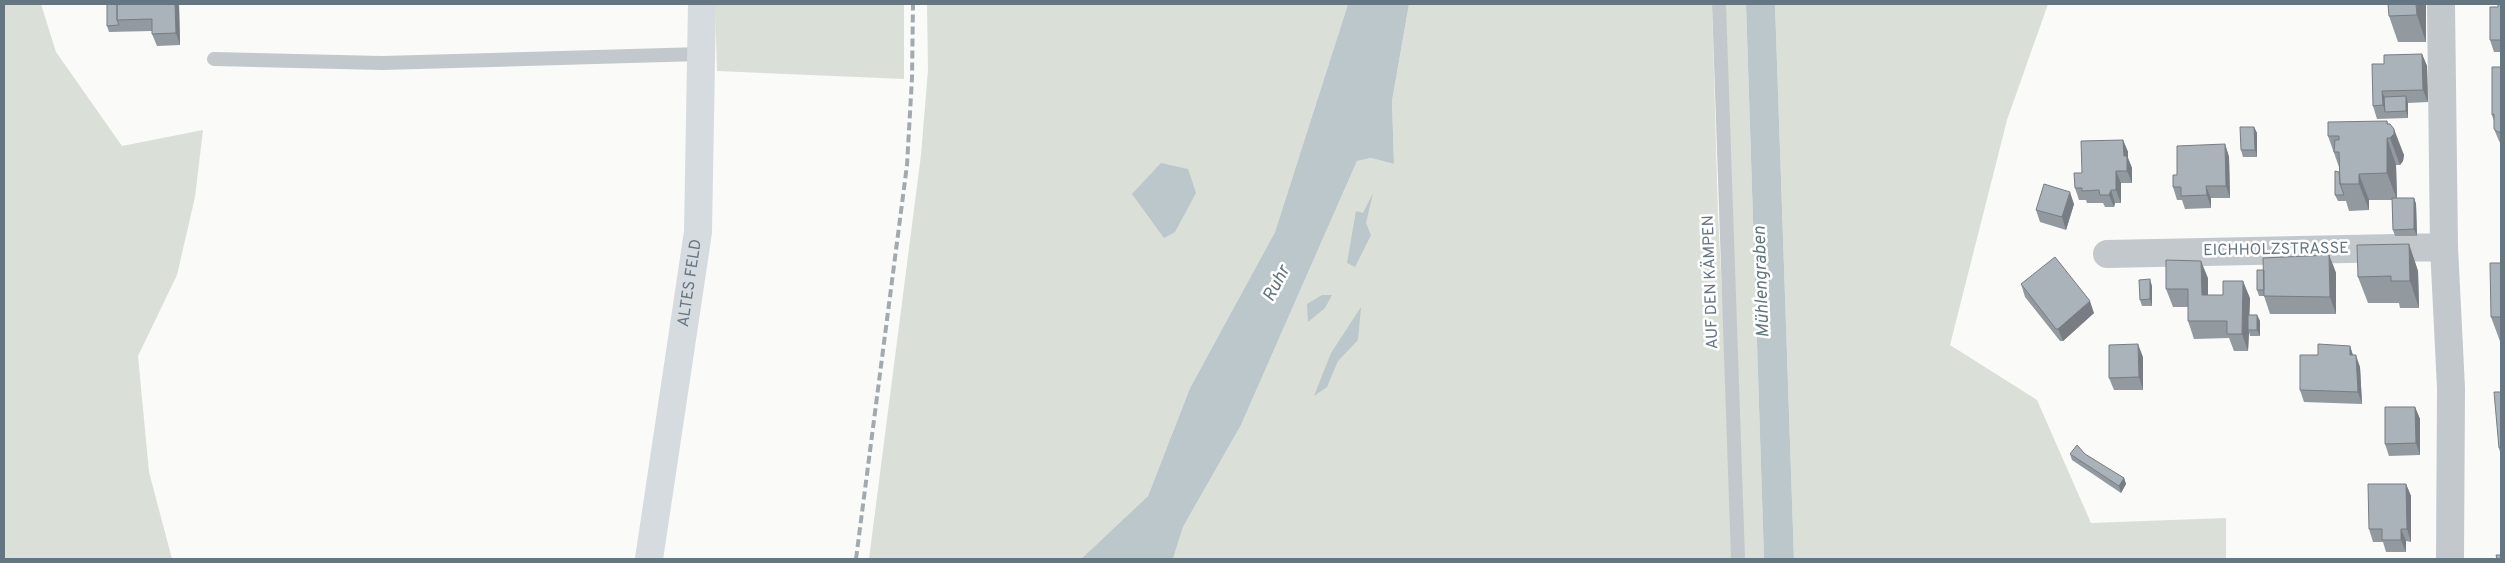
<svg xmlns="http://www.w3.org/2000/svg" width="2505" height="563" font-family="Overpass,sans-serif">
	<style>
		.green { fill: #dadfd7 }
		.water { fill: #bbc7cb }
		.lines { fill: none; stroke-linecap: round; stroke-linejoin: round }
		.service { stroke: #c3c8cc; stroke-width: 14 }
		.minor { stroke: #c3c8cc; stroke-width: 28 }
		.secondary { stroke: #d6dbdf; stroke-width: 28 }
		.rail { stroke: #a2aab0; stroke-width: 4; stroke-dasharray: 8 4; stroke-linecap: butt }
		.wall { fill: #929a9f }
		.shaded-wall { fill: #777d82 }
		.building { fill: #aab3b9; stroke: #777d82 }
		.labels { text-anchor: middle; dominant-baseline: central; stroke-width: 5; stroke-linejoin: round; paint-order: stroke }
		.street-label { font-size: 16px; fill: #657683; stroke: #fff }
		.water-label { font-size: 18px; font-style: italic; fill: #60757c; stroke: #fff }
	</style>
	<rect width="100%" height="100%" fill="#fafaf8"/>
	<path class="green" d="M4,4H41L56,52L122,146L203,130L195,197L177,275L138,356L149,472L172,559H4Z
		M715,4H904V79L717,71Z
		M927,4H1348L1275,232L1190,388L1148,496L1081,559H869L921,155L928,70Z
		M1409,4H1712L1718,215L1731,465L1733,559H1173L1183,527L1241,425L1357,161L1371,158L1394,164L1392,101Z
		M1725,4H1746L1764,559H1744Z
		M1775,4H2048L2007,120L1950,345L2037,400L2091,523L2226,518V559H1794Z"/>
	<path class="water" d="M1348,4H1409L1392,101L1394,164L1371,158L1357,161L1241,425L1183,527L1173,559H1081L1148,496L1190,388L1275,232Z
		M1746,4H1775L1794,559H1764Z
		M1161,163L1188,169L1196,193L1175,232L1164,238L1132,194Z
		M1373,193L1366,223L1371,235L1355,267L1347,263L1356,211L1363,213Z
		M1322,295H1332L1325,308L1308,322L1307,304Z
		M1361,307L1358,340L1338,361L1327,387L1314,396L1331,353Z"/>
	<g class="lines">
		<path class="service" d="M1719,4L1738,559
			M214,59L382,63L701,54"/>
		<path class="minor" d="M2441,4L2444,247L2451,388L2450,559
			M2107,254L2444,247"/>
		<path class="secondary" id="s1" d="M649,559L698,232L702,4"/>
		<path class="rail" d="M856,559L907,165L912,78L913,4"/>
	</g>
	<path class="wall" d="M107,4H179L180,45L157,46L152,34V31L109,32L107,26Z
		M2426,4V42H2398L2389,16Z
		M2501,4V52H2494L2490,40L2498,7Z
		M2422,54L2427,66L2428,102L2408,103V118L2377,119L2373,106L2384,64Z
		M2501,67V144L2499,141L2494,129V121L2492,115Z
		M2387,121L2404,155L2403,161L2400,165H2396L2397,198H2414L2416,204L2417,236H2395L2393,230L2392,200H2369V210L2349,211L2346,201H2338L2335,195L2339,172V167L2328,136Z
		M2254,127L2257,133V157H2243L2241,150Z
		M2123,140L2128,152V158L2132,168V183H2121V203H2115L2114,207H2105L2103,203H2087L2086,200H2079L2075,188L2082,173Z
		M2225,144L2229,157L2230,198H2211V208L2185,209L2182,200H2177L2173,187L2177,175Z
		M2074,204L2066,230L2040,222L2036,210Z
		M2409,244L2418,271L2419,308H2400L2399,303H2368L2358,277Z
		M2329,255L2336,273V314H2270L2264,296H2259L2257,290L2264,270Z
		M2501,263V344L2491,317Z
		M2208,278V295L2250,298L2249,315H2257L2260,321V336H2250L2249,332L2248,351H2234L2229,338L2194,339L2188,321V307H2173L2166,289Z
		M2021,284L2094,313L2063,341H2060L2025,297Z
		M2152,286V306H2142L2140,300Z
		M2350,346L2353,355L2360,367L2362,404L2304,402L2300,390L2318,355Z
		M2143,357V390H2114L2109,378Z
		M2501,392V456L2499,448Z
		M2415,407L2420,419V455L2389,456L2385,444Z
		M2070,454L2124,478L2126,484L2121,493L2072,460Z
		M2406,484L2411,496V542L2406,541V552H2386L2383,542H2373L2369,529Z"/>
	<path class="shaded-wall" d="M175,4H179L180,45L176,33Z
		M2416,4H2426V42L2417,15Z
		M2422,54L2427,66L2428,102L2423,90Z
		M2382,91L2387,104L2385,112L2383,105Z
		M2406,96L2408,103V118L2406,111Z
		M2387,121L2392,136L2394,129L2404,155L2403,161L2400,165L2390,138Z
		M2254,127L2257,133V157L2255,150Z
		M2387,138L2396,165L2397,200L2387,173Z
		M2123,140L2128,152V158L2132,168V183L2127,171L2124,156Z
		M2225,144L2229,157L2230,198L2226,186Z
		M2116,171L2121,183V203L2116,190Z
		M2359,174L2369,200V210L2359,184Z
		M2206,186L2211,198V208L2207,195Z
		M2111,190L2115,203L2114,207L2109,195Z
		M2070,192L2074,204L2066,230L2062,217Z
		M2414,198L2416,204L2417,236L2414,229Z
		M2409,244L2418,271L2419,308L2410,281Z
		M2329,255L2336,273V314L2330,297Z
		M2201,261L2208,278V312L2202,295Z
		M2150,279L2152,286V306L2150,299Z
		M2243,281L2250,298L2249,330H2248L2249,332L2248,351L2242,334Z
		M2090,301L2094,313L2063,341L2058,329Z
		M2257,315L2260,321V336L2257,330Z
		M2138,344L2143,357V390L2139,377Z
		M2350,346L2354,359L2350,355Z
		M2356,355L2360,367L2362,404L2358,392Z
		M2415,407L2420,419V455L2416,443Z
		M2124,478L2126,484L2121,493L2119,486Z
		M2406,484L2411,496V542L2407,529Z
		M2401,529L2406,541V552L2401,540Z"/>
	<path class="building" d="M107,4H117V20L119,25L107,26Z
		M117,4H175L176,33L152,34V19L117,20Z
		M2388,4H2416L2417,15L2389,16Z
		M2498,4H2501V40H2490V7H2498Z
		M2422,54L2423,90L2382,91L2383,105L2373,106L2372,64H2384V55Z
		M2492,67H2501V132H2498L2494,129V114L2492,115Z
		M2406,96V111L2385,112L2384,97Z
		M2387,121V124H2390L2394,129V134L2390,138H2387V173L2359,174V184H2340L2339,152H2334L2335,140H2339V136H2328V122Z
		M2240,127H2254L2255,150H2241Z
		M2123,140L2124,156H2127V171H2116V190H2111L2109,195H2100L2099,190L2082,191V188H2075L2074,173H2082L2081,141Z
		M2225,144L2226,186H2206L2207,195L2181,196V187H2173V175H2177V146Z
		M2335,171L2339,172L2340,184L2344,195H2335Z
		M2044,184L2070,192L2062,217L2036,210Z
		M2392,198H2414V229L2393,230Z
		M2409,244L2410,281H2391V276L2358,277L2357,245Z
		M2329,255L2330,297L2264,296L2263,258Z
		M2055,257L2090,301L2058,329H2056L2021,284Z
		M2166,260L2201,261L2202,295H2223V281H2243L2242,334H2227V321H2188V289H2166Z
		M2490,263H2501V317H2491Z
		M2257,270H2264V290H2257Z
		M2150,279V299L2140,300L2139,280Z
		M2248,315H2257V330H2248Z
		M2138,344L2139,377L2109,378V345Z
		M2318,344L2350,346V355H2356L2358,392L2300,390V355H2318Z
		M2494,392H2501V448H2499Z
		M2385,407H2415L2416,443L2385,444Z
		M2077,445L2085,454L2124,478L2119,486L2070,454Z
		M2368,484H2406L2407,529H2401V540H2382V529H2369Z
		M2496,555H2501V559H2497Z"/>
	<g class="labels">
		<g class="street-label">
			<text transform="translate(2276 250) rotate(-1)">EICHHOLZSTRASSE</text>
			<text transform="translate(1711 282) rotate(-92)">AUF DEN KÄMPEN</text>
			<text stroke="none"><textPath href="#s1" startOffset="279">ALTES FELD</textPath></text>
		</g>
		<g class="water-label">
			<text transform="translate(1762 282) rotate(-92)">Mühlengraben</text>
			<text transform="translate(1277 284) rotate(-62)">Ruhr</text>
		</g>
	</g>
	<rect width="2505" height="563" fill="none" stroke="#657683" stroke-width="10"/>
</svg>
